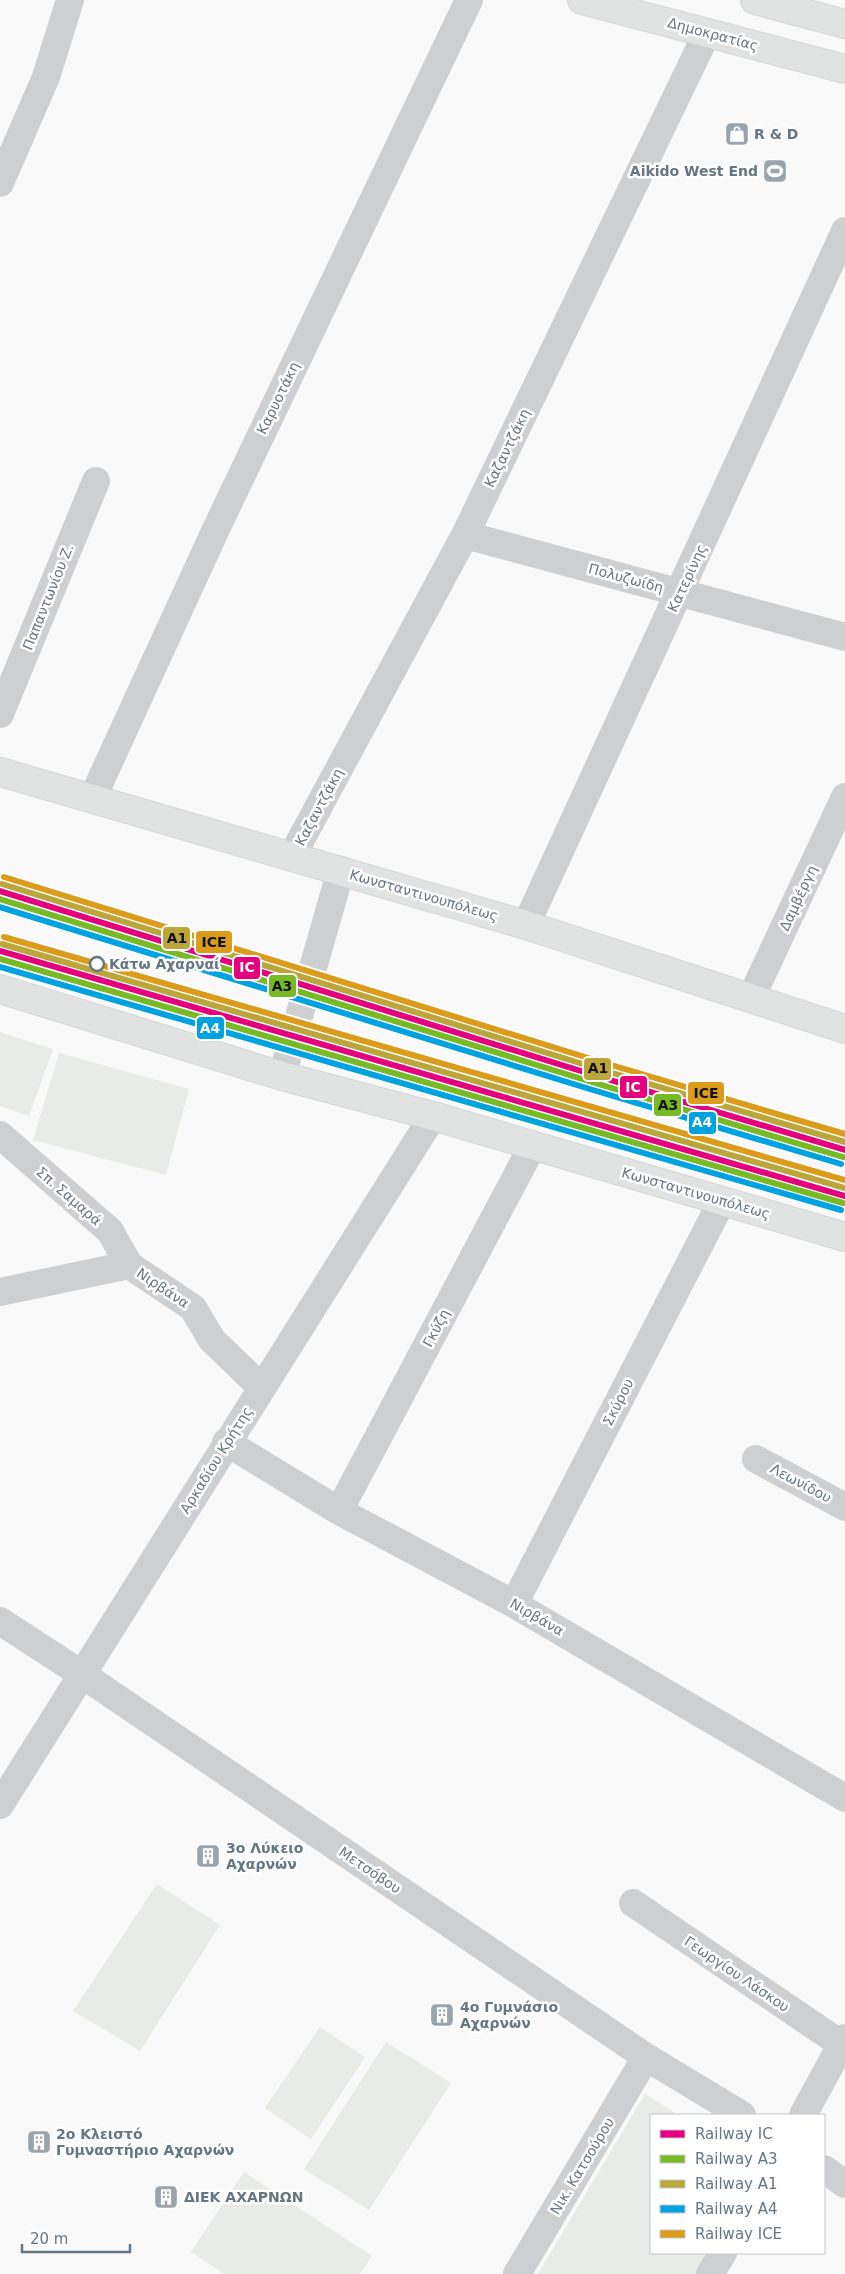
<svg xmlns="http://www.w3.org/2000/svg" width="845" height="2274" font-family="'DejaVu Sans',sans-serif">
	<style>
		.green { fill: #e8ebe6 }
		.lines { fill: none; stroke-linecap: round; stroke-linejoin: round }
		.secondary-casing { stroke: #d5d6d7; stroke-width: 30 }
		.street { stroke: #cecfd0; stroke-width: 28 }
		.secondary { stroke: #e1e2e2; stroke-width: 28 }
		.rail-1-casing { stroke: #fff; stroke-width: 10 }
		.rail-2-casing { stroke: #fff; stroke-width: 10 }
		.rail-3-casing { stroke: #fff; stroke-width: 10 }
		.rail-4-casing { stroke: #fff; stroke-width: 10 }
		.rail-5-casing { stroke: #fff; stroke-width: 10 }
		.rail-1 { stroke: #e5007d; stroke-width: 6 }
		.rail-2 { stroke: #77ba25; stroke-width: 6 }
		.rail-3 { stroke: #baa63b; stroke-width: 6 }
		.rail-4 { stroke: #00a3e0; stroke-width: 6 }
		.rail-5 { stroke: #da9c1a; stroke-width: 6 }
		.stop-dot { fill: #fff; stroke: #657683; stroke-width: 2.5 }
		.labels { text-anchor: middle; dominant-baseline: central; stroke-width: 5; stroke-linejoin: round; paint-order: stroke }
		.street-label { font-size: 14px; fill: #657683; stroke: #fff }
		.poi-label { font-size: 14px; font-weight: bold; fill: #657683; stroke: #fff; text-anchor: start }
		.stop-label { font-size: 14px; font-weight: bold; fill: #657683; stroke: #fff; text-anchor: start }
		.line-badge { stroke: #fff; stroke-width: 2 }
		.badge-label { font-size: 14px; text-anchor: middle; font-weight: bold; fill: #fff }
		.pale-badge-label { font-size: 14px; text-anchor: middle; font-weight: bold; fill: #111 }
	</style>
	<rect width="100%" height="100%" fill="#f9f9f9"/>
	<path class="green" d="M0,1032L53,1049L29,1116L0,1106Z
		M59,1053L189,1089L166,1175L33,1140Z
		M157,1884L220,1925L140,2051L73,2011Z
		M320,2027L365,2057L311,2139L265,2108Z
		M386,2042L451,2083L369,2210L304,2169Z
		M645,2094L678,2115H651V2253H709L696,2274H538Z
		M244,2172L372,2256L360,2274H224L191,2252Z"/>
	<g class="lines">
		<defs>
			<path id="secondary" d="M582,0L845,69
				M755,0L845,24
				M0,772L526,925L845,1029
				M0,989L282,1076L433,1116L845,1237"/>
		</defs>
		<use href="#secondary" class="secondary-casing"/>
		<path class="street" d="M0,183L46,77L70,0
			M465,535L845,637
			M0,714L96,481
			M92,799L216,529L469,0
			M292,856L465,535L707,33
			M526,925L845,231
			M751,998L845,797
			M282,1076L341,870
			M0,1135L110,1231L129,1265
			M0,1292L129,1265L193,1308L212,1340L262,1388
			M226,1442L339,1511L514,1604L845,1798
			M756,1459L845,1507
			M339,1511L533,1145
			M514,1604L722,1201
			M0,1621L83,1675L646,2057L742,2115
			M0,1805L433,1116
			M633,1903L841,2044
			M803,2115L845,2038
			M824,2169L845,2184
			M517,2274L646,2057
			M710,2274L723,2253"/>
		<use href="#secondary" class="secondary"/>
		<defs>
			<path id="rail-1" d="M0,891L597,1076L845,1150
				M0,951L845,1196"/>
			<path id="rail-2" d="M0,899L595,1083L843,1157
				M0,959L843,1203"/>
			<path id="rail-3" d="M2,884L599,1069L845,1142
				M2,944L845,1188"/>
			<path id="rail-4" d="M0,907L593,1090L841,1164
				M0,967L841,1210"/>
			<path id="rail-5" d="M4,877L601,1062L845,1134
				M4,937L845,1180"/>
		</defs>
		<use href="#rail-1" class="rail-1-casing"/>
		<use href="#rail-2" class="rail-2-casing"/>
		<use href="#rail-3" class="rail-3-casing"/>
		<use href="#rail-4" class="rail-4-casing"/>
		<use href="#rail-5" class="rail-5-casing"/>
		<use href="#rail-1" class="rail-1"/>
		<use href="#rail-2" class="rail-2"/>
		<use href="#rail-3" class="rail-3"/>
		<use href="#rail-4" class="rail-4"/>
		<use href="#rail-5" class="rail-5"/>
	</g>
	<defs>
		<symbol id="shop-square" viewBox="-11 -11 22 22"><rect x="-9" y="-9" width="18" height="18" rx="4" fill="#99a4ac" stroke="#fff"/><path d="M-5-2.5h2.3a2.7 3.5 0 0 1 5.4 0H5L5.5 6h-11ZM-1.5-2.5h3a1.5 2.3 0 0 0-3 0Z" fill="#fff"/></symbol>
		<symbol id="stadium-square" viewBox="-11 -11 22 22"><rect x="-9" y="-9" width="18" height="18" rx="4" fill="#99a4ac" stroke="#fff"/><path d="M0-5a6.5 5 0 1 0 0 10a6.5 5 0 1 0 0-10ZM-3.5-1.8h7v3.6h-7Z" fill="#fff"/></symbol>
		<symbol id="building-square" viewBox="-11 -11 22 22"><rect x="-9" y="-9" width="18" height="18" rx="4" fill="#99a4ac" stroke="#fff"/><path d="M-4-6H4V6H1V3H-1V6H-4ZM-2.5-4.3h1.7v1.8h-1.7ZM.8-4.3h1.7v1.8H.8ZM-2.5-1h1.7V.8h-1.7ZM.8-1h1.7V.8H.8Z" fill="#fff"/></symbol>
	</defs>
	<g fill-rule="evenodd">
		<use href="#shop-square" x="723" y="120" width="28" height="28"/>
		<use href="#stadium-square" x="761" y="157" width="28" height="28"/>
		<use href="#building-square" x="194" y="1842" width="28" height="28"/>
		<use href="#building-square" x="428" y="2001" width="28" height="28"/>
		<use href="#building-square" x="25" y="2128" width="28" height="28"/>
		<use href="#building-square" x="152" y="2183" width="28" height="28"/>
	</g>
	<circle class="stop-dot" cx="97" cy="964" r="7"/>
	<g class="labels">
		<g class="street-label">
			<text transform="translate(713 34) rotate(15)">Δημοκρατίας</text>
			<text transform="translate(278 398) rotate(-64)">Καρυοτάκη</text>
			<text transform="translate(507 448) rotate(-64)">Καζαντζάκη</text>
			<text transform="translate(626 578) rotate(15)">Πολυζωίδη</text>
			<text transform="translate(687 578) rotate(-65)">Κατερίνης</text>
			<text transform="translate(48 597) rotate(-68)">Παπαντωνίου Ζ.</text>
			<text transform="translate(319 807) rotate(-62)">Καζαντζάκη</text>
			<text transform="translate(424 895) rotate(16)">Κωνσταντινουπόλεως</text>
			<text transform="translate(798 898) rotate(-65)">Δαμβέργη</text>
			<text transform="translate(696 1193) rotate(16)">Κωνσταντινουπόλεως</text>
			<text transform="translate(69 1196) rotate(41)">Σπ. Σαμαρά</text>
			<text transform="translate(163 1288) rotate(34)">Νιρβάνα</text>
			<text transform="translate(436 1328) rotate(-62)">Γκύζη</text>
			<text transform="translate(618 1402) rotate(-63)">Σκύρου</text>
			<text transform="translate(216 1460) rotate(-58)">Αρκαδίου Κρήτης</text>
			<text transform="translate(801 1483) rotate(28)">Λεωνίδου</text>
			<text transform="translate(537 1617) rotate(30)">Νιρβάνα</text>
			<text transform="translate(370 1870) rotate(34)">Μετσόβου</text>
			<text transform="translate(737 1974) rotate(34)">Γεωργίου Λάσκου</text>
			<text transform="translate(582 2166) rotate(-59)">Νικ. Κατσούρου</text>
		</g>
		<g class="poi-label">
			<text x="754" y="134">R &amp; D</text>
			<text x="758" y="171" text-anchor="end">Aikido West End</text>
			<text x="226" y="1848">3ο Λύκειο<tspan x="226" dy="16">Αχαρνών</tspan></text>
			<text x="460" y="2007">4ο Γυμνάσιο<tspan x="460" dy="16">Αχαρνών</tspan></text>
			<text x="56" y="2134">2ο Κλειστό<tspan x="56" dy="16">Γυμναστήριο Αχαρνών</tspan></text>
			<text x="184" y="2197">ΔΙΕΚ ΑΧΑΡΝΩΝ</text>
		</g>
		<g class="stop-label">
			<text x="109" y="964">Κάτω Αχαρναί</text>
		</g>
	</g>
	<g class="line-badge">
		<rect x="162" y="926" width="29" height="24" rx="5" fill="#baa63b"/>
		<rect x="195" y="930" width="38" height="24" rx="5" fill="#da9c1a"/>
		<rect x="233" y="956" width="28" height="24" rx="5" fill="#e5007d"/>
		<rect x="268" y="974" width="29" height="24" rx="5" fill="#77ba25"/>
		<rect x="196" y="1016" width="29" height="24" rx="5" fill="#00a3e0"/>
		<rect x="583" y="1057" width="29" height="24" rx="5" fill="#baa63b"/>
		<rect x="619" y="1075" width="29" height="24" rx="5" fill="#e5007d"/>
		<rect x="687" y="1081" width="38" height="24" rx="5" fill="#da9c1a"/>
		<rect x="653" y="1093" width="29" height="24" rx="5" fill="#77ba25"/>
		<rect x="688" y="1111" width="29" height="24" rx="5" fill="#00a3e0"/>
	</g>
	<g class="badge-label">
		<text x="247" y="972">IC</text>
		<text x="210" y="1033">A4</text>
		<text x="633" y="1092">IC</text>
		<text x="702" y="1127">A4</text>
	</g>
	<g class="pale-badge-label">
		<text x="177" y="943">A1</text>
		<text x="214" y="947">ICE</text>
		<text x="282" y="991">A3</text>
		<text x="598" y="1073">A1</text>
		<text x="706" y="1098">ICE</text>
		<text x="668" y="1110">A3</text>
	</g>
	<rect x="650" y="2114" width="175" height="140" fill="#ffffff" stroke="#c1c8cd"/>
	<rect x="660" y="2130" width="25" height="8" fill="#e5007d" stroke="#c1c8cd"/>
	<text x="695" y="2139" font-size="15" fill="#657683">Railway IC</text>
	<rect x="660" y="2155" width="25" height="8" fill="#77ba25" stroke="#c1c8cd"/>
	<text x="695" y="2164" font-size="15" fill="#657683">Railway A3</text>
	<rect x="660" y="2180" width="25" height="8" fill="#baa63b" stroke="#c1c8cd"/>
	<text x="695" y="2189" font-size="15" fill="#657683">Railway A1</text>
	<rect x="660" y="2205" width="25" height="8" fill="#00a3e0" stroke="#c1c8cd"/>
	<text x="695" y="2214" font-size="15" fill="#657683">Railway A4</text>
	<rect x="660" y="2230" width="25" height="8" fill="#da9c1a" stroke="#c1c8cd"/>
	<text x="695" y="2239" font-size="15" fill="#657683">Railway ICE</text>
	<path d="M22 2244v8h108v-8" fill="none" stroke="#657683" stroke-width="2.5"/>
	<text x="30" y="2244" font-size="15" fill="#657683" stroke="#ffffff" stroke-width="4" paint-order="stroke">20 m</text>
</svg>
